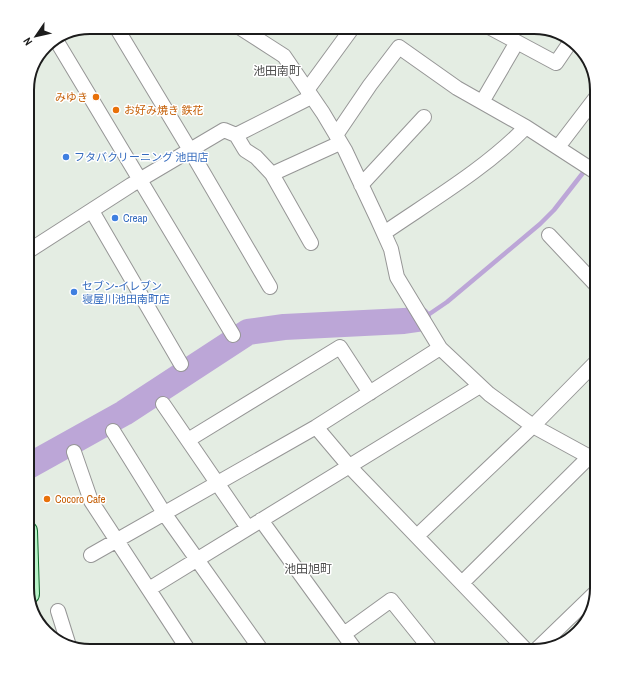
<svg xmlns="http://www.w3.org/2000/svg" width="624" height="678" font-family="'Archivo Narrow','Noto Sans JP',sans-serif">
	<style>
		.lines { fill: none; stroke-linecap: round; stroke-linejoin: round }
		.stream { stroke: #bca6d7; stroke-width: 4.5 }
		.river { stroke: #bca6d7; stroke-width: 26 }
		.street-casing { stroke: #969696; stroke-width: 16 }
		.secondary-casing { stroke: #0d6a2a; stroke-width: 22 }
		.street { stroke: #fff; stroke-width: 14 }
		.secondary { stroke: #b9f4c9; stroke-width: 20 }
		.food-dot { fill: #e8710a; stroke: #fff; stroke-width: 1.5 }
		.shop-dot { fill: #3f7fe0; stroke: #fff; stroke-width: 1.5 }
		.labels { text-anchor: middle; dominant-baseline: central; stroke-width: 3; stroke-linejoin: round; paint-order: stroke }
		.food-label { font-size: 11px; fill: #c56008; stroke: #fff; text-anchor: start }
		.shop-label { font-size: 11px; fill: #366cbe; stroke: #fff; text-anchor: start }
		.neighbourhood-label { font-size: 12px; fill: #4f4f4f; stroke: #fff }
		.rim { fill: none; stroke: #1c1c1c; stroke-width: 2 }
	</style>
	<rect width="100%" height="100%" fill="#e4ede3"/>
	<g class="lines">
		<path class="stream" d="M590,163L597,153
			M425,317L447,302L540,224L554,210L586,169"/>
		<path class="river" d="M27,467L124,413L248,332L284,327L404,321L418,319"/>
		<defs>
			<path id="street" d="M116,27L190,150L270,287
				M239,27L284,56L323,113L345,150L377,218L391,249L397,277L440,348L489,394L533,426L597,461
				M489,27L556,63L571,41
				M56,40L233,335
				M307,90L353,27
				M482,102L517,42
				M236,135L311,97
				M336,135L370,85L399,47L457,88L526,127L597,173
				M558,147L597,96
				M272,174L340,143
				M361,185L424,117
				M92,211L181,364
				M384,233C432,200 485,169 526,127
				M549,235L597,286
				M27,252L131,185L224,130L236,135L245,150L256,157L272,174L311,243
				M163,404L248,528
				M316,427L349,466L527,651
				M113,431L164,513L262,651
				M188,440L340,347L370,393
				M74,452L91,501L189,651
				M261,520L356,651
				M417,536L533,426L597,361
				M91,555L316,427L440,348
				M462,583L589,457
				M149,589L480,386
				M58,611L69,646
				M344,634L391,600L432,651
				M536,650L596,592"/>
			<path id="secondary" d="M27,531L29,594"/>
		</defs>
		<use href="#street" class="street-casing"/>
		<use href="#secondary" class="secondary-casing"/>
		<use href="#street" class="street"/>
		<use href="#secondary" class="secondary"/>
	</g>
	<g class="food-dot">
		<circle cx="96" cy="97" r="4"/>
		<circle cx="116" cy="110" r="4"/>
		<circle cx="47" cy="499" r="4"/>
	</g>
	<g class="shop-dot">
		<circle cx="66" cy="157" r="4"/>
		<circle cx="115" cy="218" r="4"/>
		<circle cx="74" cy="292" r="4"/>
	</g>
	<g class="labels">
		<g class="food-label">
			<text x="88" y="97" text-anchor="end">みゆき</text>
			<text x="124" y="110">お好み焼き 鉄花</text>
			<text x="55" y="499">Cocoro Cafe</text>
		</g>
		<g class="shop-label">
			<text x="74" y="157">フタバクリーニング 池田店</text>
			<text x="123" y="218">Creap</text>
			<text x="82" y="286">セブン-イレブン<tspan x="82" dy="13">寝屋川池田南町店</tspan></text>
		</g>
		<g class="neighbourhood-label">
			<text x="277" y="71">池田南町</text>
			<text x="308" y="569">池田旭町</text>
		</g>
	</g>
	<path d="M0 0H624V678H0ZM90 34H534A56 56 0 0 1 590 90V588A56 56 0 0 1 534 644H90A56 56 0 0 1 34 588V90A56 56 0 0 1 90 34Z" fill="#fff" fill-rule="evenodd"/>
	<path class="rim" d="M90 34H534A56 56 0 0 1 590 90V588A56 56 0 0 1 534 644H90A56 56 0 0 1 34 588V90A56 56 0 0 1 90 34Z"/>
	<g transform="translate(36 36) rotate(236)" stroke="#ffffff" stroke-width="3" paint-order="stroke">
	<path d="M0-3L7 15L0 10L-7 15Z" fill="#1c1c1c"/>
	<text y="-6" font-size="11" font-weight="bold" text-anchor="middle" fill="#1c1c1c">N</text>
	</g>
</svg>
